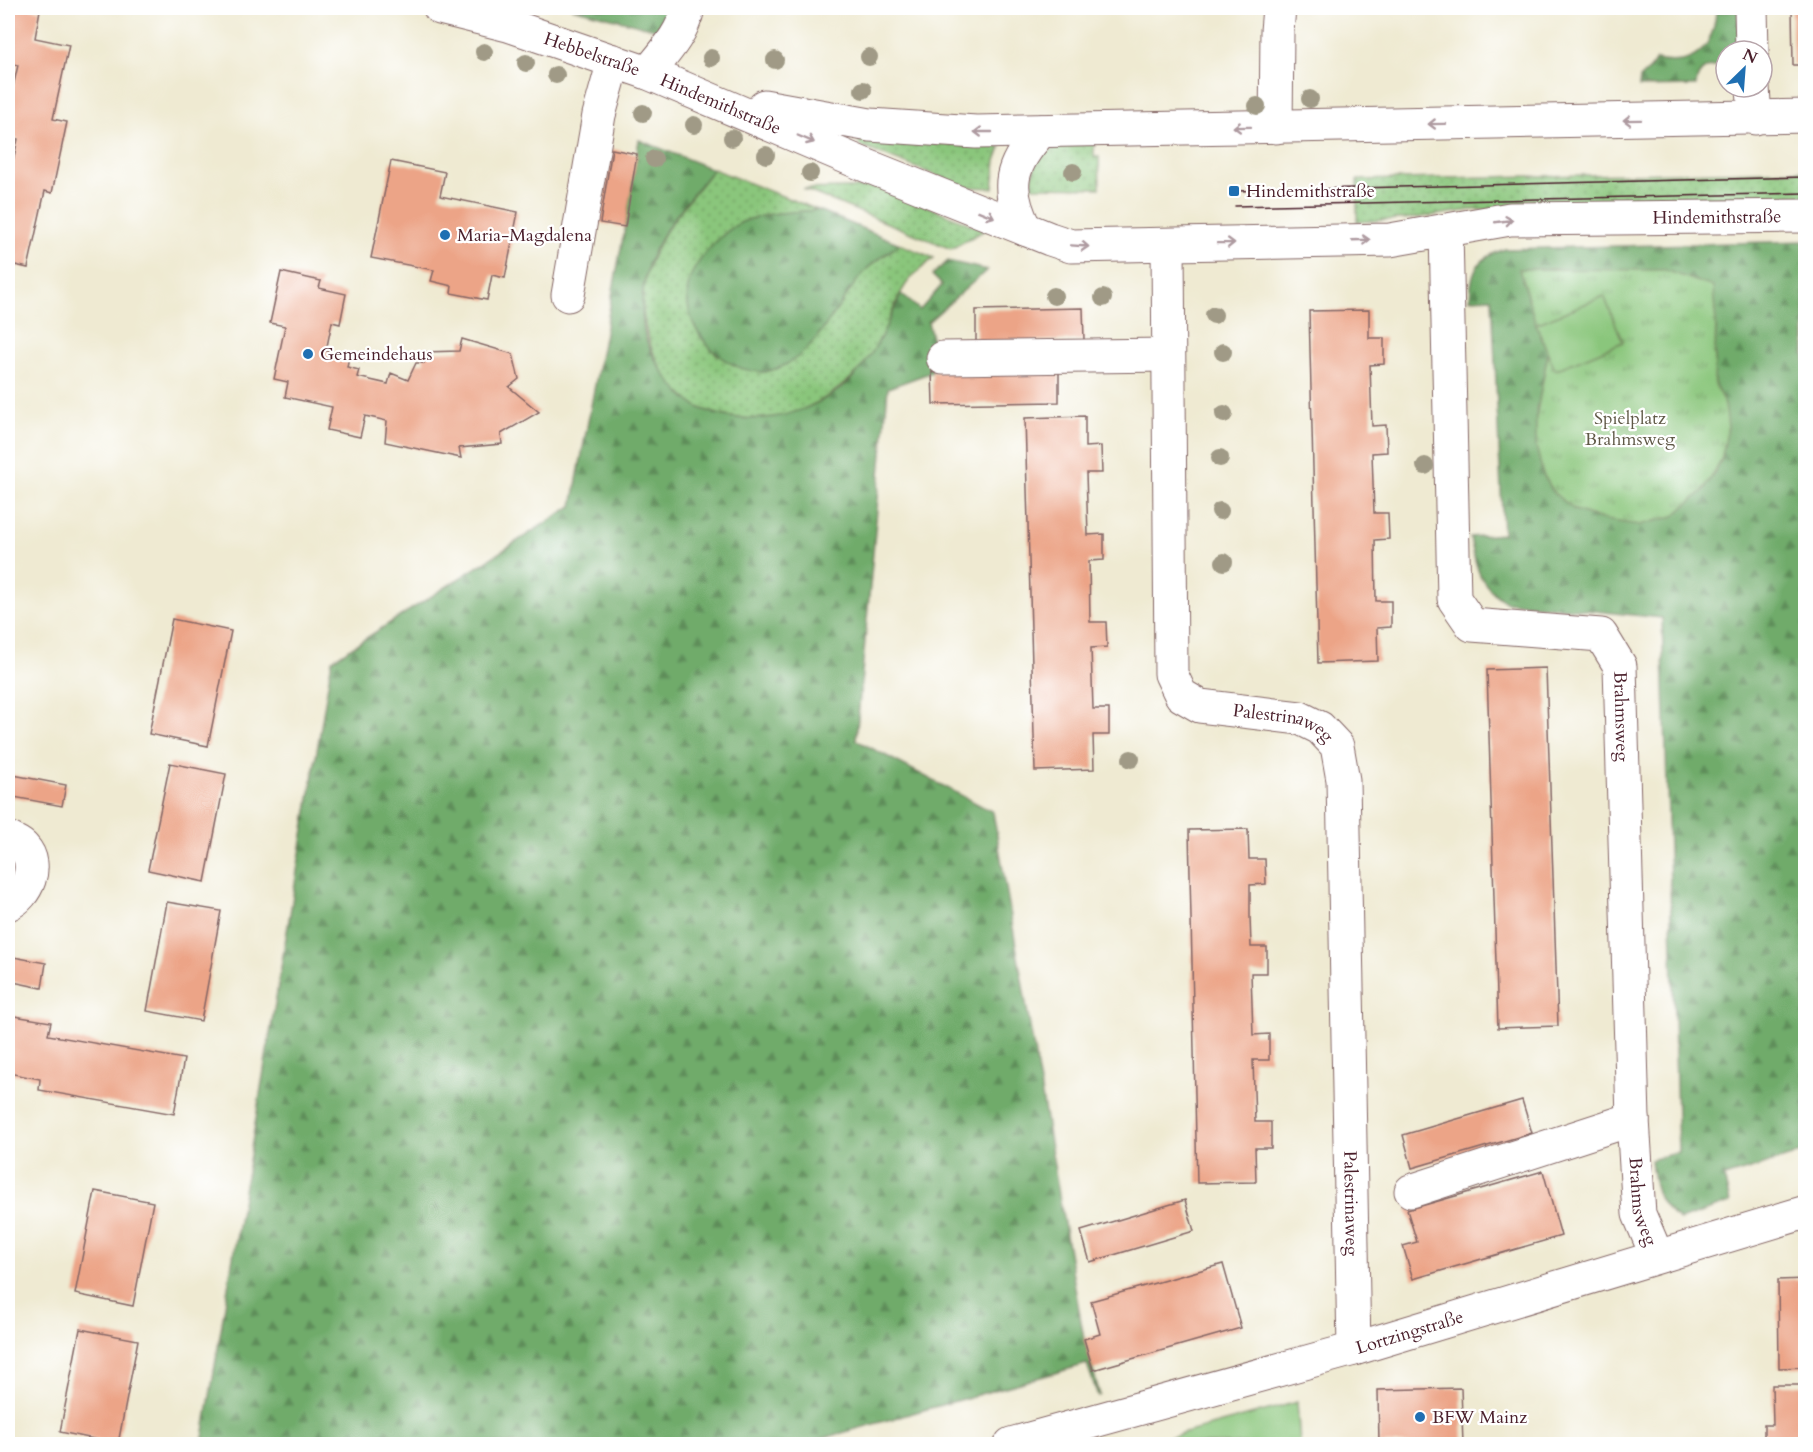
<svg xmlns="http://www.w3.org/2000/svg" width="1813" height="1452" font-family="Cardo,serif">
	<style>
		.grass { fill: url(#grass-dots); stroke: #6a7253; stroke-width: 1.5 }
		.forest { fill: url(#forest-firs); stroke: #5c654b; stroke-width: 1.5; fill-rule: evenodd }
		.park { fill: url(#park-tufts); stroke: #6a7253; stroke-width: 1.5 }
		.pitch { fill: #8ac67b; stroke: #6a7253; stroke-width: 1.5 }
		.building { fill: #eca487 }
		.lines { fill: none; stroke-linecap: round; stroke-linejoin: round }
		.minor-casing { stroke: #846665; stroke-width: 35 }
		.minor { stroke: #fff; stroke-width: 33 }
		.tram { stroke: #4a1f2b; stroke-width: 1.5 }
		.tree { fill: #a09a86 }
		.oneway { stroke: #ae9aa0 }
		.poi-dot { fill: #1f6fb2; stroke: #fff; stroke-width: 2 }
		.labels { text-anchor: middle; dominant-baseline: central; stroke-width: 4.5; stroke-linejoin: round; paint-order: stroke }
		.street-label { font-size: 18px; fill: #4a1f2b; stroke: #fff }
		.poi-label { font-size: 18px; fill: #4a1f2b; stroke: #fff; text-anchor: start }
		.park-label { font-size: 18px; fill: #605947; stroke: #fff }
	</style>
	<defs>
		<pattern id="grass-dots" width="8" height="8" patternUnits="userSpaceOnUse" patternTransform="scale(1.5)"><rect width="8" height="8" fill="#8ac67b"/><path d="M2 2h.1M6 6h.1" fill="none" stroke="#73a065" stroke-width="1.8" stroke-linecap="round"/></pattern>
		<pattern id="forest-firs" width="22" height="20" patternUnits="userSpaceOnUse" patternTransform="scale(1.5)"><rect width="22" height="20" fill="#6fab6b"/><path d="M5 1l3.5 6h-7zM16 11l3.5 6h-7z" fill="#5d8b58"/></pattern>
		<pattern id="park-tufts" width="24" height="20" patternUnits="userSpaceOnUse" patternTransform="scale(1.5)"><rect width="24" height="20" fill="#8ac67b"/><path d="M3 7l-1-3M5 7V3M7 7l1-3M15 17l-1-3M17 17v-4M19 17l1-3" fill="none" stroke="#73a065"/></pattern>
	</defs>
	<rect width="100%" height="100%" fill="#fff"/>
	<filter id="ink" filterUnits="userSpaceOnUse"><feTurbulence type="fractalNoise" baseFrequency=".0167" numOctaves="2"/><feDisplacementMap in="SourceGraphic" scale="12" xChannelSelector="R" yChannelSelector="G"/><feConvolveMatrix kernelMatrix="1 2 1 2 8 2 1 2 1" color-interpolation-filters="sRGB"/></filter>
	<filter id="wash" filterUnits="userSpaceOnUse"><feTurbulence type="fractalNoise" baseFrequency=".008" numOctaves="4" result="noise"/><feDisplacementMap in="SourceGraphic" scale="24" xChannelSelector="R" yChannelSelector="G"/><feGaussianBlur stdDeviation="1.35" result="paint"/><feColorMatrix in="noise" values="0 0 0 0 0 0 0 0 0 0 0 0 0 0 0 0 0 1.4 0 .05"/><feComposite in="paint" operator="in"/></filter>
	<g filter="url(#wash)">
		<rect width="100%" height="100%" fill="#efead2"/>
		<path class="grass" d="M858,139L1001,147L996,161L993,188L966,187L860,146Z
			M1094,143V157H1099L1100,188L1032,187C1031,145 1062,145 1094,143Z
			M713,169L818,210L772,214L689,283V305L695,324L846,295L865,270L900,244L934,258C924,266 912,275 905,286C893,304 888,326 878,344C865,370 834,395 808,407C777,423 734,422 702,409C661,391 636,326 644,285C652,239 686,205 713,169Z
			M1805,170L1806,202L1471,210L1415,218L1357,222V180Z
			M880,187L985,230L951,249L803,189Z"/>
		<path class="forest" d="M572,8H671L669,14L658,30Z
			M1738,11L1741,51H1726V68C1711,64 1697,68 1696,86L1639,87L1640,78L1651,68L1656,60C1694,68 1713,49 1716,12Z
			M639,140L713,169C691,198 658,232 648,267C642,286 641,310 644,330C649,356 677,398 702,409C749,428 800,418 840,389C871,365 885,329 901,294L920,310L942,285L932,275L948,261L987,270L928,322L933,342L932,372L888,388L856,740L993,812L1084,1339L1100,1395L1098,1396L1087,1364L803,1444H202L332,660L572,506L625,227Z
			M818,210L900,244C888,252 874,261 864,272C842,297 815,352 785,365C779,368 766,373 759,372C718,369 679,325 689,282C692,269 701,258 710,248C718,239 731,227 742,222C765,212 793,212 818,210Z
			M1805,241V1152L1724,1177L1730,1203L1680,1220C1656,1205 1654,1187 1651,1160L1678,1152L1662,618L1506,602C1478,585 1476,567 1470,537L1503,534L1492,298L1470,299C1471,270 1476,259 1505,249ZM1716,323L1714,383L1725,405L1575,510L1554,493L1543,474L1536,417L1548,353Z"/>
		<path class="park" d="M1519,269L1665,270L1713,287L1716,323L1714,383L1725,405L1728,427L1721,461L1704,490L1674,516L1640,525L1605,520L1575,510L1554,493L1543,474L1536,446V417L1548,353L1536,324Z"/>
		<path class="pitch" d="M1604,296L1623,342L1555,370L1536,324Z
			M1297,1402L1300,1444H1145Z"/>
		<g id="blocks">
			<path class="building" d="M8,8H28L40,10L35,38L69,45L53,119L67,122L52,193L45,191L28,268L15,265L9,293L8,183L18,139L8,137V109L18,65L8,63Z
				M1792,8H1806V65H1793Z
				M612,149L637,154L625,227L600,223Z
				M391,161L445,172L440,196L518,212L505,278L492,275L487,300L451,293L452,286L431,281L434,270L371,258Z
				M281,272L321,281L319,288L346,294L340,324L332,322L326,351L349,356L347,367L359,370L357,377L388,384L391,373L408,380L416,363H424L423,352L459,351L462,339L513,354L519,379L509,387L539,412L501,434L502,444L459,448L461,458L385,442L387,421L365,416L360,437L327,430L332,407L285,397L288,382L274,379L285,326L270,323Z
				M1083,308L1084,340L976,342V310Z
				M1369,310V338H1384V364L1370,365L1372,426L1386,425L1387,452L1372,453L1374,513H1388L1389,539L1375,540L1376,601H1391V627L1377,628L1378,661L1318,663L1309,311Z
				M1059,370V402L933,404L932,372Z
				M1085,416V447L1101,446L1102,473H1086L1088,535L1104,534V560L1089,561L1090,622H1106L1107,647L1091,648L1093,709H1109V735H1093L1094,769L1035,771L1025,418Z
				M172,619L231,631L208,746L149,734Z
				M1546,668L1558,1026L1498,1028L1487,670Z
				M170,763L226,774L205,882L148,870Z
				M8,774L66,785L62,806L8,796Z
				M1248,829L1249,859H1265L1266,884L1250,885V917L1251,947H1267V973H1251L1253,1035L1269,1034V1060H1253L1255,1122H1271V1148H1255L1256,1182L1197,1183L1189,830Z
				M167,902L221,911L201,1021L147,1011Z
				M8,956L46,963L42,988L8,981Z
				M8,1015L51,1022L48,1035L184,1059L174,1114L39,1090L40,1079L8,1073Z
				M1522,1100L1532,1133L1412,1168L1403,1135Z
				M1543,1171L1561,1236L1413,1279L1403,1246L1417,1242L1407,1210Z
				M95,1191L153,1202L133,1306L75,1294Z
				M1185,1200L1194,1231L1090,1262L1081,1231Z
				M1223,1264L1241,1328L1093,1370L1084,1339L1100,1334L1091,1301Z
				M1806,1279V1367L1779,1368L1778,1280Z
				M80,1329L138,1340L118,1444L60,1432Z
				M1772,1385H1806V1444H1764V1425H1773Z
				M1461,1388L1463,1444H1379L1378,1390Z"/>
		</g>
	</g>
	<g filter="url(#ink)">
		<use href="#blocks" fill-opacity="0" stroke="#846665" stroke-width="1.5"/>
		<g class="lines">
			<defs>
				<g id="minor">
					<path id="s1" d="M440,8L508,25L648,73L865,165L1050,239L1071,246L1390,240L1510,219L1806,216"/>
					<path d="M1751,8L1752,51"/>
					<path d="M648,73C664,53 683,33 688,8"/>
					<path d="M1753,87L1755,118"/>
					<path d="M764,106L870,125L976,132L1806,116"/>
					<path d="M1276,127L1277,31L1279,8"/>
					<path d="M1025,229C1004,187 1010,165 1041,131"/>
					<path id="s2" d="M1446,231L1454,599L1472,625L1601,635L1620,666L1633,1119L1639,1214L1657,1256"/>
					<path id="s3" d="M1168,245L1171,674L1181,695L1200,706L1300,718L1320,728L1337,746L1343,780L1354,1349"/>
					<path d="M568,295L599,115L614,61"/>
					<path d="M943,358L1168,355"/>
					<path d="M8,838C13,841 20,843 24,848C40,865 27,896 8,904"/>
					<path d="M1411,1191L1633,1119"/>
					<path id="s4" d="M1011,1444L1354,1349L1806,1212"/>
				</g>
			</defs>
			<use href="#minor" class="minor-casing"/>
			<use href="#minor" class="minor"/>
			<path class="tram" d="M1234,191L1806,177
				M1235,206L1806,193"/>
		</g>
		<g class="tree">
			<circle cx="484" cy="52" r="9"/>
			<circle cx="869" cy="57" r="9"/>
			<circle cx="711" cy="58" r="9"/>
			<circle cx="775" cy="60" r="9"/>
			<circle cx="526" cy="63" r="9"/>
			<circle cx="556" cy="75" r="9"/>
			<circle cx="863" cy="90" r="9"/>
			<circle cx="1310" cy="99" r="9"/>
			<circle cx="1257" cy="106" r="9"/>
			<circle cx="643" cy="113" r="9"/>
			<circle cx="694" cy="125" r="9"/>
			<circle cx="732" cy="138" r="9"/>
			<circle cx="766" cy="155" r="9"/>
			<circle cx="654" cy="159" r="9"/>
			<circle cx="1073" cy="172" r="9"/>
			<circle cx="810" cy="173" r="9"/>
			<circle cx="1054" cy="296" r="9"/>
			<circle cx="1103" cy="298" r="9"/>
			<circle cx="1214" cy="315" r="9"/>
			<circle cx="1223" cy="352" r="9"/>
			<circle cx="1224" cy="414" r="9"/>
			<circle cx="1220" cy="458" r="9"/>
			<circle cx="1425" cy="466" r="9"/>
			<circle cx="1220" cy="511" r="9"/>
			<circle cx="1224" cy="562" r="9"/>
			<circle cx="1131" cy="759" r="9"/>
		</g>
		<defs><path id="oneway-shaft" d="M-6 0H5M1.5-3L5.5 0L1.5 3" fill="none" stroke-width="1.6" stroke-linecap="round" stroke-linejoin="round" transform="scale(1.5)"/></defs>
		<g class="oneway">
			<use href="#oneway-shaft" transform="translate(1632 120) rotate(179)"/>
			<use href="#oneway-shaft" transform="translate(1437 124) rotate(179)"/>
			<use href="#oneway-shaft" transform="translate(1242 127) rotate(179)"/>
			<use href="#oneway-shaft" transform="translate(983 132) rotate(-180)"/>
			<use href="#oneway-shaft" transform="translate(806 139) rotate(23)"/>
			<use href="#oneway-shaft" transform="translate(986 214) rotate(22)"/>
			<use href="#oneway-shaft" transform="translate(1504 221) rotate(-8)"/>
			<use href="#oneway-shaft" transform="translate(1361 240) rotate(-2)"/>
			<use href="#oneway-shaft" transform="translate(1226 243) rotate(-1)"/>
			<use href="#oneway-shaft" transform="translate(1080 246) rotate(4)"/>
		</g>
	</g>
	<g class="poi-dot">
		<rect x="1228" y="185" width="12" height="12" rx="3"/>
		<circle cx="445" cy="235" r="6"/>
		<circle cx="308" cy="354" r="6"/>
		<circle cx="1420" cy="1417" r="6"/>
	</g>
	<g class="labels">
		<g class="street-label">
			<text stroke="none"><textPath href="#s1" startOffset="159">Hebbelstraße</textPath></text>
			<text stroke="none"><textPath href="#s1" startOffset="297">Hindemithstraße</textPath></text>
			<text stroke="none"><textPath href="#s1" startOffset="1323">Hindemithstraße</textPath></text>
			<text stroke="none"><textPath href="#s2" startOffset="616">Brahmsweg</textPath></text>
			<text stroke="none"><textPath href="#s3" startOffset="560">Palestrinaweg</textPath></text>
			<text stroke="none"><textPath href="#s2" startOffset="1102">Brahmsweg</textPath></text>
			<text stroke="none"><textPath href="#s3" startOffset="1080">Palestrinaweg</textPath></text>
			<text stroke="none"><textPath href="#s4" startOffset="414">Lortzingstraße</textPath></text>
		</g>
		<g class="poi-label">
			<text x="1246" y="191">Hindemithstraße</text>
			<text x="457" y="235">Maria-Magdalena</text>
			<text x="320" y="354">Gemeindehaus</text>
			<text x="1432" y="1417">BFW Mainz</text>
		</g>
		<g class="park-label">
			<text x="1630" y="418">Spielplatz<tspan x="1630" dy="21">Brahmsweg</tspan></text>
		</g>
	</g>
	<rect width="1813" height="1452" fill="none" stroke="#fff" stroke-width="30"/>
	<g transform="translate(1744 69) rotate(25)"><circle r="28" fill="#ffffff" stroke="#b7a5aa" stroke-width="1.5"/>
	<path d="M0-4.5L10 22L0 15L-10 22Z" fill="#1f6fb2"/>
	<text y="-9" font-size="16" font-weight="bold" text-anchor="middle" fill="#4a1f2b">N</text>
	</g>
</svg>
